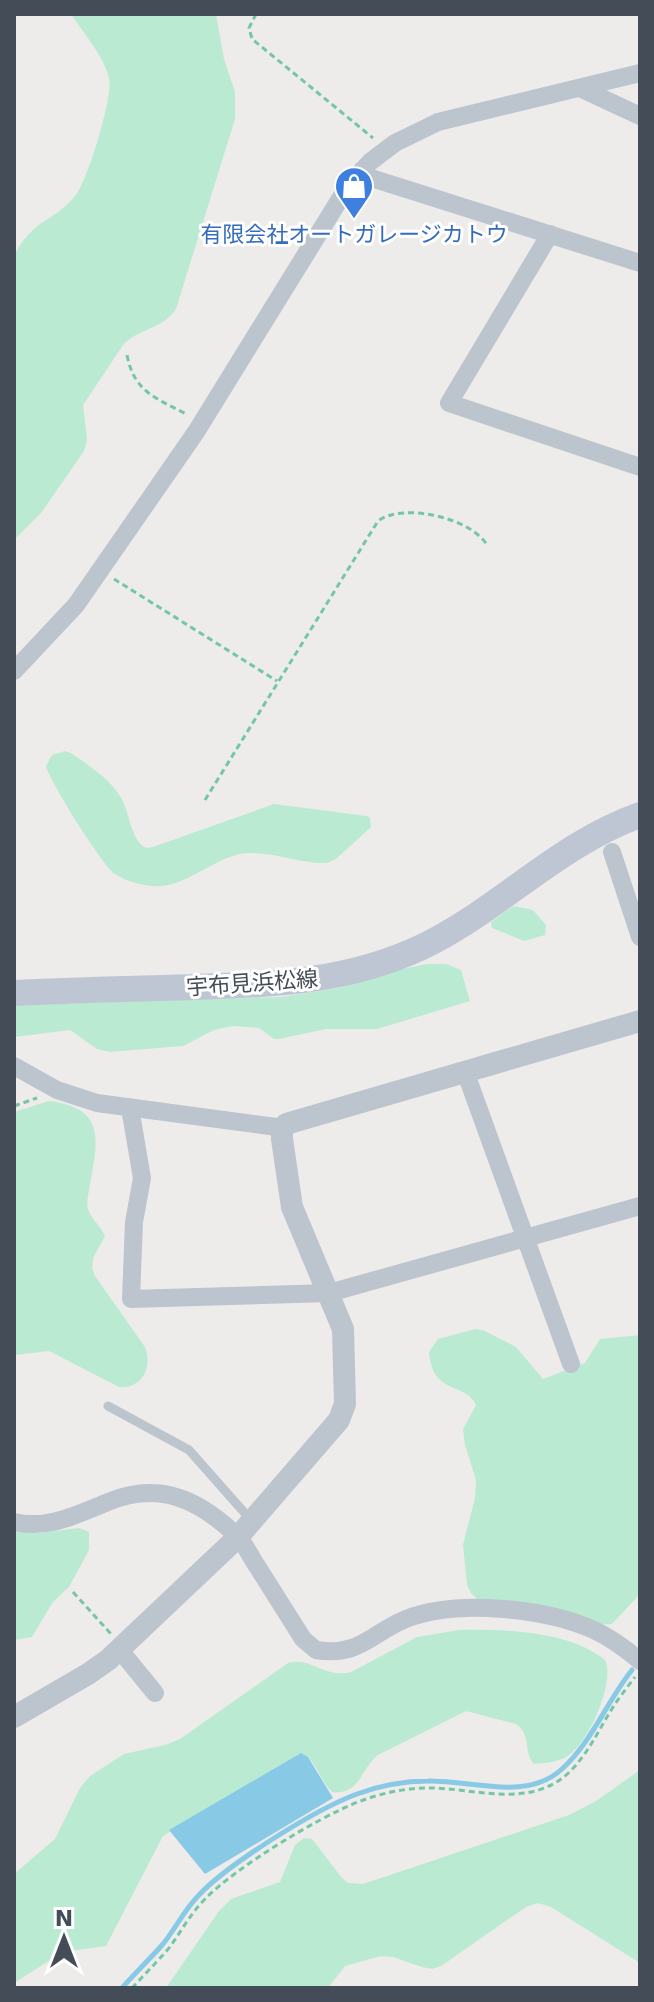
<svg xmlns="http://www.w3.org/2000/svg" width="654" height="2002" font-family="'DejaVu Sans','Noto Sans JP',sans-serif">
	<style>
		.green { fill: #baebd2 }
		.water { fill: #88c9e6 }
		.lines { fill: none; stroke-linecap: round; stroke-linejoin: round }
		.stream { stroke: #88c9e6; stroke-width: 5 }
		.path { stroke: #74c7a6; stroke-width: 3; stroke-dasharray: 6 4; stroke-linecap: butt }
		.service { stroke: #bcc4cd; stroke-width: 9 }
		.minor { stroke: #bcc4cd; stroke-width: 18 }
		.tertiary { stroke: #bcc4cd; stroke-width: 22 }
		.secondary { stroke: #bec6d4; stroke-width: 26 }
		.labels { text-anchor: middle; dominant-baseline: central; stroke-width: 6; stroke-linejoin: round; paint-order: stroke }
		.shop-label { font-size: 22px; fill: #366cbe; stroke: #fff }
		.street-label { font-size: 22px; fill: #444c57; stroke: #fff }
	</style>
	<rect width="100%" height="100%" fill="#eeebeb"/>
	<path class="green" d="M71,14H216L224,59L235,92V119L176,309C163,329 139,328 123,345L83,405L87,439L84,451L41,513L14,540V256C33,218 53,223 75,196C87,183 114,94 109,78C103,55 84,34 71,14Z
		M65,751L71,753C89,766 109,778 120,796C130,811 130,840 146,848L153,847L274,804L367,816L370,818L371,827L336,859L327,863C300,864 275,852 248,853C219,855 196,879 168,885C154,889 128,883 115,874C102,865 50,782 46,766L52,755Z
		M513,906L533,910L546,925L545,935L524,941L492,928L491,922Z
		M427,964H446L461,970L470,1001L377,1029H326L279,1039H274L259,1028L233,1026L214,1030L183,1046L110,1052L97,1049L70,1030L14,1037V1005L281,997L339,988L402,969Z
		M49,1101C106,1108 98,1140 90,1184C89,1192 86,1201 88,1209C91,1219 101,1226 105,1236L94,1256L92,1267L95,1276L145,1347C153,1367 142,1389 119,1387L49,1351L14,1355V1112Z
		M475,1329L485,1331L516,1347L543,1379L585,1363L600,1339L640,1335V1594L612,1624L599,1625L478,1600L471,1593L467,1585L463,1545L475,1498L476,1480L465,1445L463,1429L476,1405C467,1382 432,1396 429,1352L438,1339Z
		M79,1528L89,1532V1550L69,1587L53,1602L32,1637L14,1640V1531L37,1533Z
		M459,1630C503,1629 570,1631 605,1660C616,1682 587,1747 566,1757C557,1762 544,1763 534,1764C523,1753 532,1735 516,1724L466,1711L378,1755C360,1769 361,1795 332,1792C320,1781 316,1759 301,1753L163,1836L106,1946L63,1952L14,1983V1874L55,1839L80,1788L90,1776L124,1754L165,1745L180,1739L288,1663C310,1656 325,1679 351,1672L417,1637Z
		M640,1770V1963L551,1907L538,1903L526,1907L441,1966L432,1969L422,1967L393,1957L381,1956L345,1966L328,1988H166L219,1911L231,1899L280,1882L295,1845L304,1838L312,1839L342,1878L348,1883L363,1884L569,1815L596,1801Z"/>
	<path class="water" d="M301,1753L308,1757L333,1798L205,1874L169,1830Z"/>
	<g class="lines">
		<path class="stream" d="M122,1988C135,1973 150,1959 163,1944C176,1928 184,1910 199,1895C228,1864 316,1809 357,1794C379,1786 404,1781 428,1781C472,1780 526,1802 562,1769C592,1742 607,1701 632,1670"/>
		<path class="path" d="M256,14L249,28L252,39L373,138
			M127,355C134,392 156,398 186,414
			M114,579L277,681
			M205,800L378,521C403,502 471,518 487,545
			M14,1106L37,1098
			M73,1592L111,1634
			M132,1988C144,1975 157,1962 169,1948C181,1932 190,1914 205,1899C235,1868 317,1818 358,1802C381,1793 405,1788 429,1788C474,1788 526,1808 565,1776C585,1759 596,1735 610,1712C617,1700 626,1689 635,1677"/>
		<path class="service" d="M108,1406L189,1450L250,1519"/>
		<path class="minor" d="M580,88L640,116
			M362,170L368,177L640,263
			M550,234L449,403L640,467
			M14,671L76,605L196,432L348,186L370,162L395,143L438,122L640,73
			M612,852L640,937
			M14,1066L57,1090L97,1103L284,1128
			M465,1071L571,1364
			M130,1108L142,1178L134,1222L131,1299L329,1293L640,1206
			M14,1522C48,1530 78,1514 108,1502C159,1481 198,1499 236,1535C245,1543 250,1556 257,1566C272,1590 288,1615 303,1639L316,1650C360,1657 371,1633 406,1619C457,1599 545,1608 594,1630C611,1638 626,1649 640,1661
			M119,1649L155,1693"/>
		<path class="tertiary" d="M14,1717L88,1674L108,1660L238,1537L339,1420L345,1404L343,1329L292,1207L282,1139V1131L286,1124L640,1021"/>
		<path class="secondary" d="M14,993C75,990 136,989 196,987C277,984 347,982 422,947C499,910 558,844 640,815"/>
	</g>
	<defs>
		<symbol id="shop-pin" viewBox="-11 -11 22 30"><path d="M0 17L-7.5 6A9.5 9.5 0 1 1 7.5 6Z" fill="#3f7fe0" stroke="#fff"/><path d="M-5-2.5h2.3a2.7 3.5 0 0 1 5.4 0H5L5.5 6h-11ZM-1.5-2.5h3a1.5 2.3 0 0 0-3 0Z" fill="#fff"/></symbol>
	</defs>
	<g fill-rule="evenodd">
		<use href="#shop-pin" x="332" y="164" width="44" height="60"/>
	</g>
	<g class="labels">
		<g class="shop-label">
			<text x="354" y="234">有限会社オートガレージカトウ</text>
		</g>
		<g class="street-label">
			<text transform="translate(252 983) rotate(-4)">宇布見浜松線</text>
		</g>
	</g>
	<rect width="654" height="2002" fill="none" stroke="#444c57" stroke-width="32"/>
	<g transform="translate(64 1938)" stroke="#ffffff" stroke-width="6" paint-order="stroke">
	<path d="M0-6L14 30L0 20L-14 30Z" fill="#444c57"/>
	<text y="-12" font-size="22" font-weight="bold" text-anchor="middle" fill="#444c57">N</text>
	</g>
</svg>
